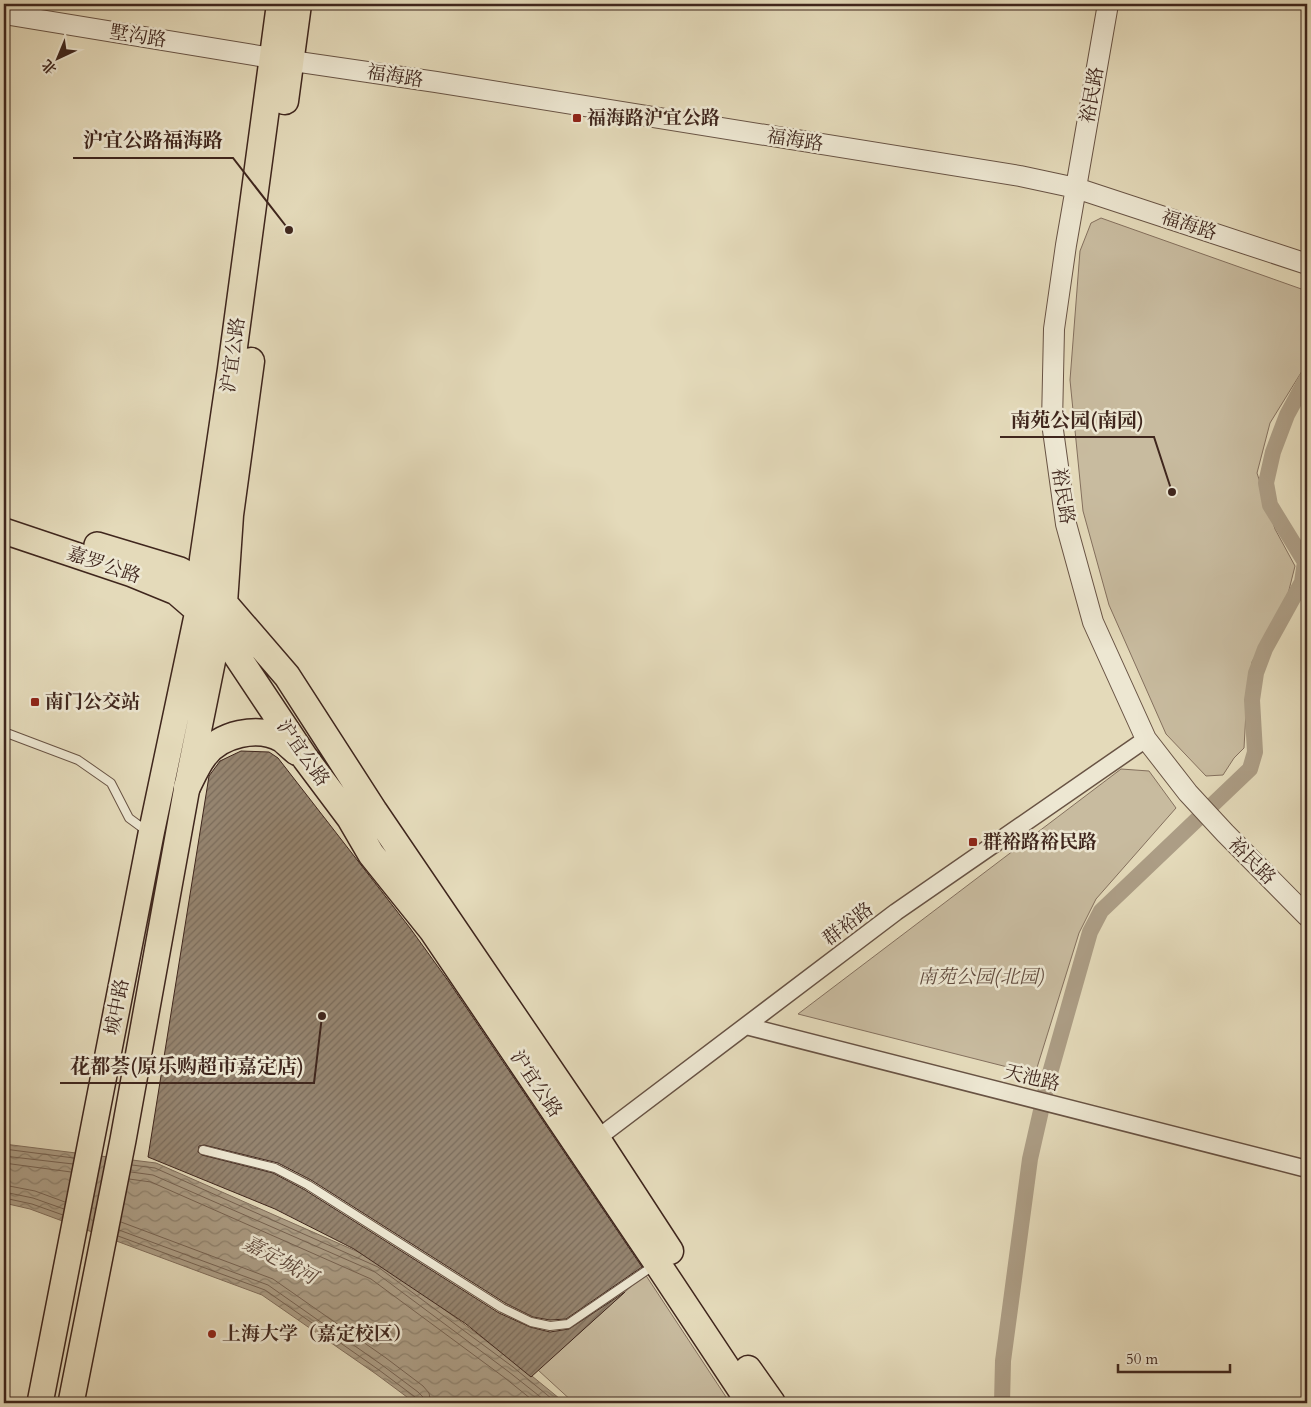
<svg xmlns="http://www.w3.org/2000/svg" width="1311" height="1407" font-family="Cardo,'Noto Serif SC',serif">
	<style>
		.green { fill: #c8bb9f; stroke: #84705e }
		.water { fill: url(#water-waves); stroke: #806d5b }
		.lines { fill: none; stroke-linecap: round; stroke-linejoin: round }
		.shore { stroke: #766251; stroke-width: 1 }
		.canal { stroke: #ac9d85; stroke-width: 16 }
		.building { fill: url(#building-hatch); stroke: #3f261d }
		.service-casing { stroke: #685344; stroke-width: 10 }
		.minor-casing { stroke: #685344; stroke-width: 19 }
		.tertiary-casing { stroke: #685344; stroke-width: 22 }
		.primary-casing { stroke: #3f261d; stroke-width: 28 }
		.trunk-casing { stroke: #3f261d; stroke-width: 29 }
		.service { stroke: #ede7d2; stroke-width: 8 }
		.minor { stroke: #ede7d2; stroke-width: 16 }
		.tertiary { stroke: #ede7d2; stroke-width: 20 }
		.primary { stroke: #e4daba; stroke-width: 25 }
		.trunk { stroke: #e4daba; stroke-width: 26 }
		.poi-dot { fill: #8f2418; stroke: #ede7d2; stroke-width: 2 }
		.labels { text-anchor: middle; dominant-baseline: central; stroke-width: 5; stroke-linejoin: round; paint-order: stroke }
		.street-label { font-size: 19px; fill: #3f261d; stroke: #ede7d2 }
		.poi-label { font-size: 19px; font-weight: bold; fill: #3f261d; stroke: #ede7d2; text-anchor: start }
		.park-label { font-size: 19px; font-style: italic; fill: #614b3e; stroke: #ede7d2 }
		.water-label { font-size: 20px; font-style: italic; fill: #604a3c; stroke: #ede7d2 }
		.leader { fill: none; stroke: #3f261d; stroke-width: 2 }
		.callout-dot { fill: #3f261d; stroke: #ede7d2; stroke-width: 2 }
		.callout-label { font-size: 20px; text-anchor: middle; font-weight: bold; fill: #3f261d; stroke: #ede7d2; stroke-width: 5; stroke-linejoin: round; paint-order: stroke }
	</style>
	<defs>
		<pattern id="water-waves" width="16" height="10" patternUnits="userSpaceOnUse" patternTransform="scale(1.25)"><rect width="16" height="10" fill="#ac9d85"/><path d="M0 5q4-4 8 0t8 0" fill="none" stroke="#8d806c"/></pattern>
		<pattern id="building-hatch" width="6" height="6" patternUnits="userSpaceOnUse" patternTransform="scale(1.25)"><rect width="6" height="6" fill="#95846f"/><path d="M-1 1l2-2M0 6l6-6M5 7l2-2" fill="none" stroke="#7b6c5b"/></pattern>
	</defs>
	<rect width="100%" height="100%" fill="#e4daba"/>
	<filter id="stains"><feTurbulence type="fractalNoise" baseFrequency=".004" numOctaves="4"/><feColorMatrix values="0 0 0 0 .2 0 0 0 0 .09 0 0 0 0 .02 0 0 0 .5 -.17"/></filter>
	<radialGradient id="worn" r=".72"><stop offset=".6" stop-color="#630" stop-opacity="0"/><stop offset="1" stop-color="#630" stop-opacity=".3"/></radialGradient>
	<path class="green" d="M1101,218L1307,291V363L1270,423L1257,473L1275,529L1295,566L1287,598L1252,662L1246,712L1244,748L1234,758L1223,775L1206,776L1166,734L1109,605L1083,511L1070,380L1080,251L1091,223Z
		M1121,769L1149,771L1176,808L1096,899L1079,933L1035,1074L798,1014Z
		M645,1274L730,1403H574L538,1370Z"/>
	<path class="water" d="M4,1144L156,1163L381,1262L516,1363L565,1403H415L376,1374L262,1295L30,1209L4,1203Z"/>
	<g class="lines">
		<path class="shore" d="M4,1149L74,1158
			M4,1156L73,1164
			M4,1163L71,1172
			M132,1165L155,1168L378,1267L513,1367L557,1403
			M131,1172L153,1175L375,1272L509,1372L548,1403
			M129,1179L151,1182L371,1279L505,1378L536,1403
			M4,1185L35,1191L65,1202
			M4,1192L33,1198L64,1209
			M4,1198L32,1204L63,1215
			M121,1222L273,1279L386,1358L423,1386L429,1393L431,1403
			M119,1230L268,1285L382,1365L418,1392L423,1397V1403
			M118,1236L265,1290L379,1370L415,1397L417,1403"/>
		<path class="canal" d="M1002,1403L1003,1361L1030,1159L1048,1080L1090,932L1101,911L1250,769L1255,752L1252,700L1256,673L1265,649L1302,582L1305,562L1270,505L1266,483L1273,452L1287,415L1307,378"/>
	</g>
	<path class="building" d="M241,751L269,752L278,758L410,928L449,982L642,1267L566,1319L550,1320L533,1317L505,1303L311,1180L278,1163L204,1145L199,1146L198,1152L202,1155L273,1173L305,1190L499,1313L530,1327L550,1332L569,1329L625,1292L531,1377L466,1324L354,1249L275,1209L148,1157L209,776L220,761Z"/>
	<g class="lines">
		<defs>
			<path id="service" d="M4,732L78,760L111,783L129,818L148,832
				M203,1150L275,1168L308,1185L502,1308L531,1322L550,1326L568,1324L653,1266"/>
			<path id="minor" d="M746,1026L1307,1169
				M591,1143L896,912L1146,739"/>
			<path id="tertiary" d="M1108,4L1066,245L1054,329L1052,423L1066,524L1093,622L1146,739L1188,793L1225,833L1307,916
				M4,14L272,58L436,82L1020,176L1076,188L1307,264"/>
			<path id="primary" d="M4,531L132,574L176,592L198,611L151,834L40,1403
				M97,545L180,570L202,582L215,595
				M71,1403L123,1140L187,787L219,629"/>
			<path id="trunk" d="M280,4L231,369L203,559L198,611L219,629L305,758L350,818L371,854L432,930L657,1263L750,1403
				M285,101L298,4
				M251,361L230,515L224,603L287,676L374,811L597,1139L670,1251
				M187,787C192,777 197,765 204,756C220,734 258,725 282,739C287,743 292,748 297,752
				M748,1369L772,1403"/>
		</defs>
		<use href="#service" class="service-casing"/>
		<use href="#minor" class="minor-casing"/>
		<use href="#tertiary" class="tertiary-casing"/>
		<use href="#primary" class="primary-casing"/>
		<use href="#trunk" class="trunk-casing"/>
		<use href="#service" class="service"/>
		<use href="#minor" class="minor"/>
		<use href="#tertiary" class="tertiary"/>
		<use href="#primary" class="primary"/>
		<use href="#trunk" class="trunk"/>
	</g>
	<g class="poi-dot">
		<rect x="572" y="113" width="10" height="10" rx="2.5"/>
		<rect x="30" y="697" width="10" height="10" rx="2.5"/>
		<rect x="968" y="837" width="10" height="10" rx="2.5"/>
		<circle cx="212" cy="1334" r="5"/>
	</g>
	<g class="labels">
		<g class="street-label">
			<text transform="translate(138 36) rotate(9)">墅沟路</text>
			<text transform="translate(395 76) rotate(9)">福海路</text>
			<text transform="translate(1092 95) rotate(-80)">裕民路</text>
			<text transform="translate(795 140) rotate(9)">福海路</text>
			<text transform="translate(1189 225) rotate(18)">福海路</text>
			<text transform="translate(233 355) rotate(-82)">沪宜公路</text>
			<text transform="translate(1063 496) rotate(81)">裕民路</text>
			<text transform="translate(104 565) rotate(19)">嘉罗公路</text>
			<text transform="translate(303 753) rotate(55)">沪宜公路</text>
			<text transform="translate(1252 861) rotate(45)">裕民路</text>
			<text transform="translate(848 924) rotate(-37)">群裕路</text>
			<text transform="translate(117 1007) rotate(-79)">城中路</text>
			<text transform="translate(1032 1078) rotate(14)">天池路</text>
			<text transform="translate(536 1084) rotate(56)">沪宜公路</text>
		</g>
		<g class="poi-label">
			<text x="587" y="118">福海路沪宜公路</text>
			<text x="45" y="702">南门公交站</text>
			<text x="983" y="842">群裕路裕民路</text>
			<text x="222" y="1334">上海大学（嘉定校区）</text>
		</g>
		<g class="park-label">
			<text x="981" y="977">南苑公园(北园)</text>
		</g>
		<g class="water-label">
			<text transform="translate(280 1260) rotate(28)">嘉定城河</text>
		</g>
	</g>
	<path class="leader" d="M289 230L233 158H73M1172 492L1154 437H1000M322 1016L314 1083H60"/>
	<g class="callout-dot">
		<circle cx="289" cy="230" r="5"/>
		<circle cx="1172" cy="492" r="5"/>
		<circle cx="322" cy="1016" r="5"/>
	</g>
	<g class="callout-label">
		<text x="153" y="147">沪宜公路福海路</text>
		<text x="1077" y="427">南苑公园(南园)</text>
		<text x="187" y="1073">花都荟(原乐购超市嘉定店)</text>
	</g>
	<rect width="1311" height="1407" fill="none" stroke="#e4daba" stroke-width="20"/>
	<rect x="5" y="5" width="1301" height="1397" fill="none" stroke="#3f261d" stroke-width="2.5"/>
	<rect x="10" y="10" width="1291" height="1387" fill="none" stroke="#3f261d"/>
	<g transform="translate(58 58) rotate(224)" stroke="#ede7d2" stroke-width="4" paint-order="stroke">
	<path d="M0-4L9 19L0 12L-9 19Z" fill="#3f261d"/>
	<text y="-8" font-size="14" font-weight="bold" text-anchor="middle" fill="#3f261d">北</text>
	</g>
	<path d="M1118 1364v8h112v-8" fill="none" stroke="#3f261d" stroke-width="2.5"/>
	<text x="1126" y="1364" font-size="15" fill="#3f261d" stroke="#ede7d2" stroke-width="4" paint-order="stroke">50 m</text>
	<rect width="100%" height="100%" filter="url(#stains)"/>
	<rect width="100%" height="100%" fill="url(#worn)"/>
</svg>
